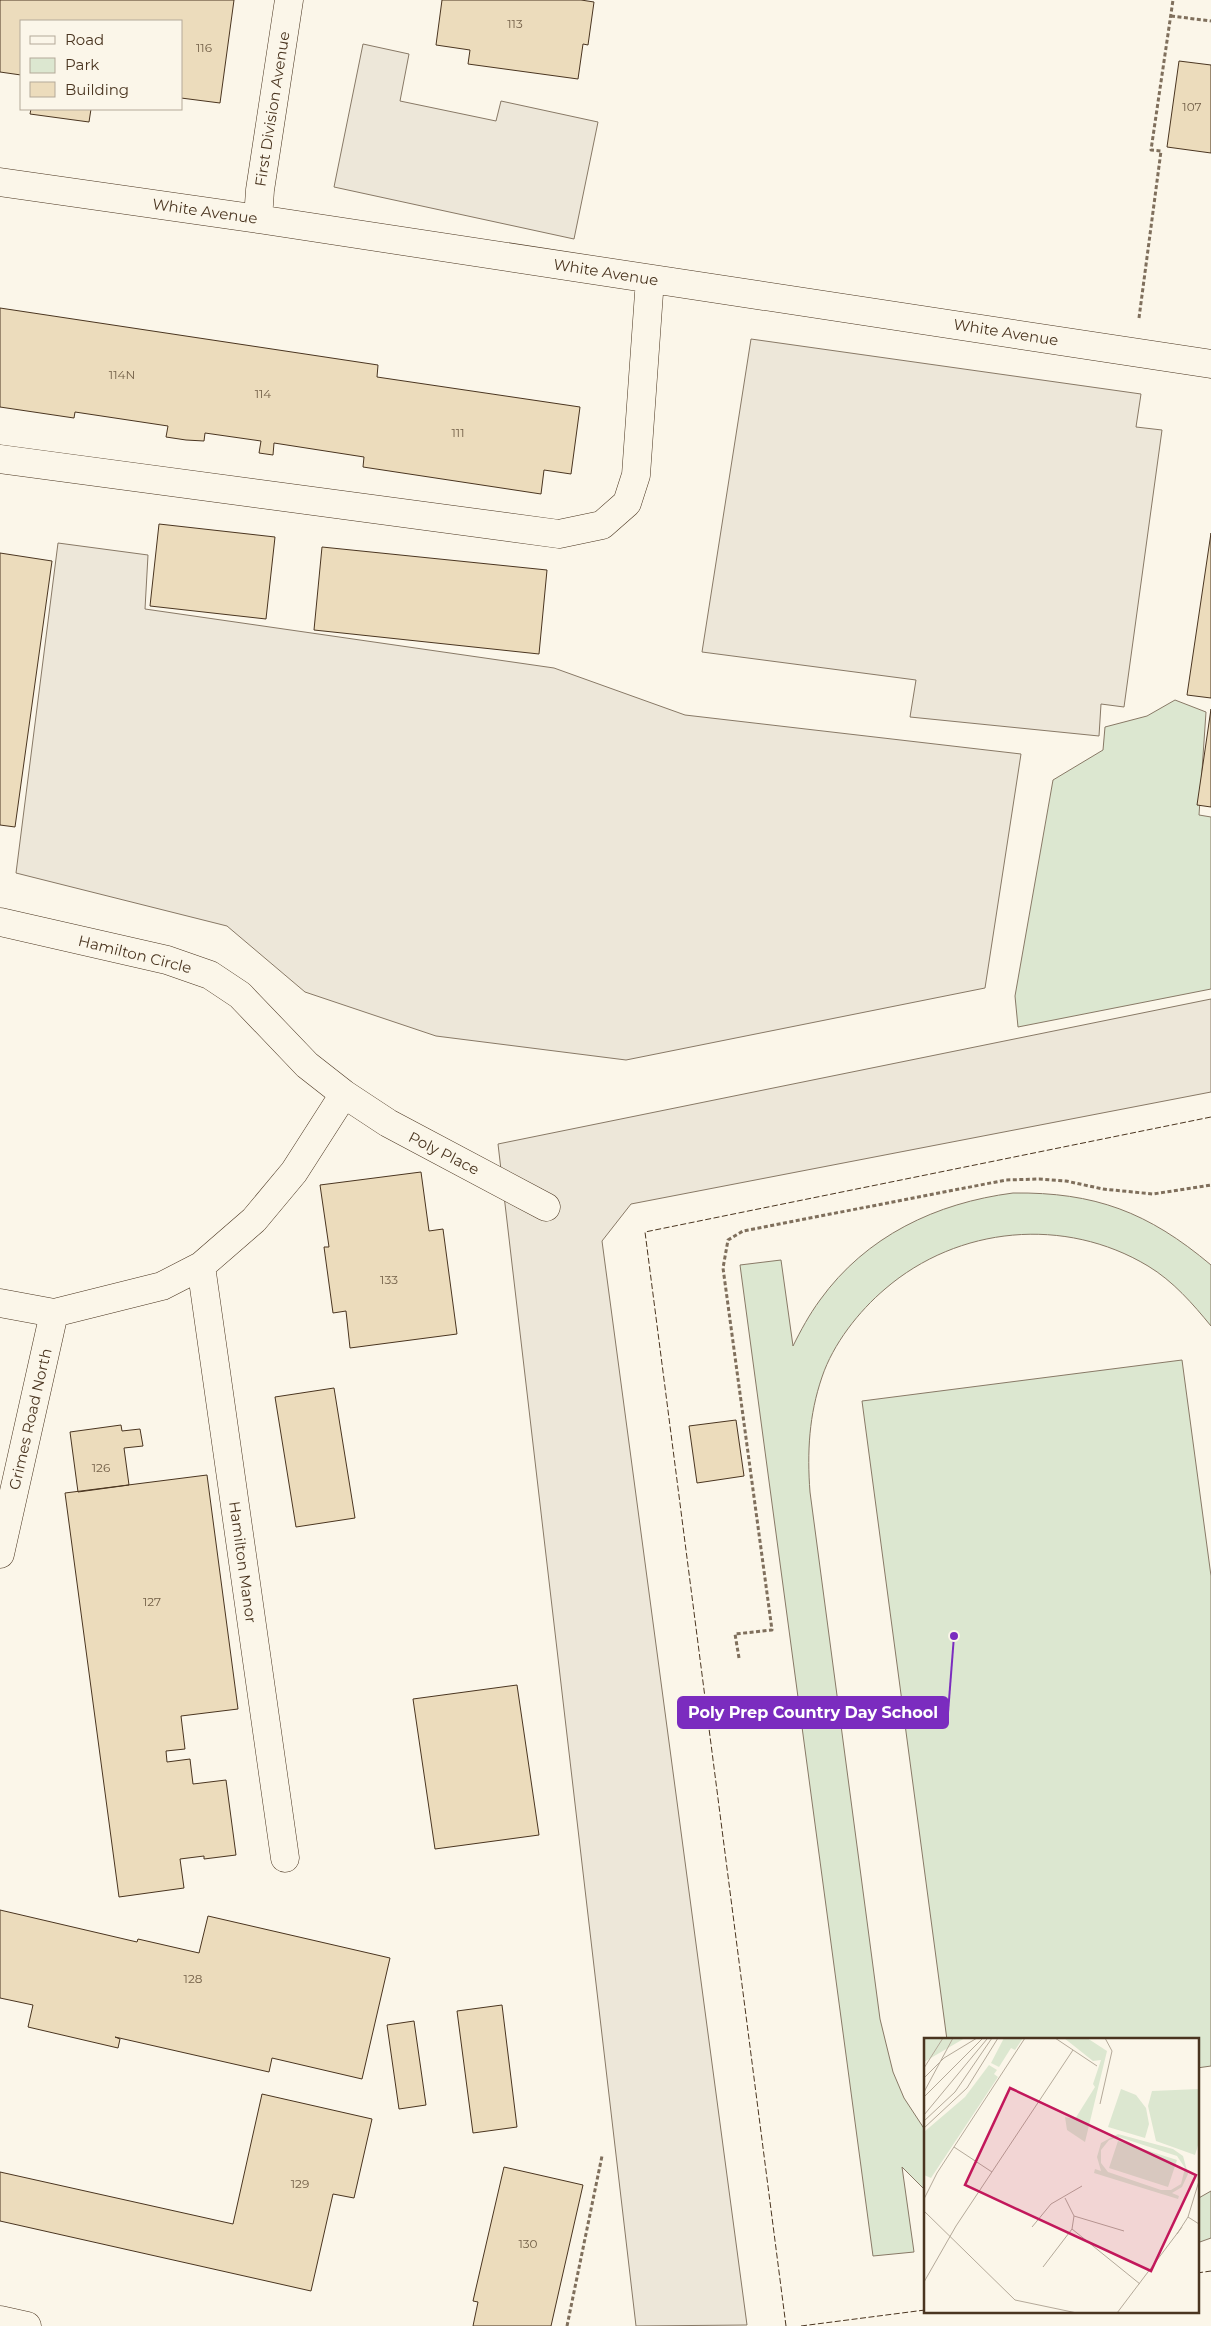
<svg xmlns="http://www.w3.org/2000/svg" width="1211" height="2326" font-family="Montserrat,sans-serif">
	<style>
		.green { fill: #dce7d0; stroke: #887966 }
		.parking { fill: #ede7d9; stroke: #887966 }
		.building { fill: #ecdcbc; stroke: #4a3520 }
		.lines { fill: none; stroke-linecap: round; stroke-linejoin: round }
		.minor-casing { stroke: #4a3520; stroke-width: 29 }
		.path { stroke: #7f6f5c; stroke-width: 3; stroke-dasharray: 4 2.5; stroke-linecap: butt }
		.minor { stroke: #fbf6e9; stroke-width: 28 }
		.fence { stroke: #4a3520; stroke-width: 1; stroke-dasharray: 6 2.5; stroke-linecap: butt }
		.labels { text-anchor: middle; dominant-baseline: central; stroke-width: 4; stroke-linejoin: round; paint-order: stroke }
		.number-label { font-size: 12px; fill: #725f47 }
		.street-label { font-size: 15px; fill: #4a3520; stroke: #fbf6e9 }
		.inset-road { fill: none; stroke: #b4a999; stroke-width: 1 }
		.view { fill: #c2185b; fill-opacity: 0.15; stroke: #c2185b; stroke-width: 2.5 }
		.inset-edge { fill: none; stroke: #4a3520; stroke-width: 2.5 }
		.leader { fill: none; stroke: #7b2cbf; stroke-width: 2 }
		.callout-dot { fill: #7b2cbf; stroke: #fbf6e9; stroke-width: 2 }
		.callout { fill: #7b2cbf; stroke: #7b2cbf; stroke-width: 2 }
		.callout-label { font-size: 16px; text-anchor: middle; font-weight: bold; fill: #fff }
	</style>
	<rect width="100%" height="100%" fill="#fbf6e9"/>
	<path class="green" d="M1175,700L1206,712L1199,815L1211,817V989L1018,1027L1015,996L1053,780L1103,750L1105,727L1147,716Z
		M1013,1193C1095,1192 1148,1212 1211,1265V1326C1193,1304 1173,1281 1148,1266C1065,1216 958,1226 885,1289C859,1311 833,1344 822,1377C809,1415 807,1452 810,1492L880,2019L893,2072L904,2098L925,2130V2190L902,2167L914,2252L873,2256L740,1265L781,1260L793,1346C801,1330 809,1315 820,1300C866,1236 936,1203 1013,1193Z
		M1182,1360L1211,1576V2066L1197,2068V2040H947L862,1401Z
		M1211,2191V2238L1197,2243V2199Z"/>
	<path class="parking" d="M363,44L409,54L400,101L496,121L501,101L598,122L574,239L334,187Z
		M751,339L1141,394L1136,427L1162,430L1124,707L1101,704L1099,736L910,717L916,680L702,652Z
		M58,543L148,555L145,609L554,668L685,715L1021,754L985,988L626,1060L436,1036L305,992L227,926L16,873Z
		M1211,999V1092L631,1204L602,1241L747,2325L636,2326L498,1144Z"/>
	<path class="building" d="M0,0H234L220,103L181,98V21H21V75L0,72Z
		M442,0H581L594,2L588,45L583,44L578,79L468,64L470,50L436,45Z
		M1179,61L1211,65V153L1167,147Z
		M31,109H91L89,122L30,114Z
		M0,308L378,365L377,377L580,407L571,474L544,470L541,494L363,467L364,457L274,443L273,455L259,453L261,441L205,433L204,441L186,440L166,437L168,426L75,412L74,418L0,407Z
		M159,524L275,537L266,619L150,606Z
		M1211,533V698L1187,695Z
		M322,547L547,570L539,654L314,630Z
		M0,553L52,561L15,827L0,825Z
		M1211,709V807L1197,805Z
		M421,1172L429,1231L443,1229L457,1334L350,1348L346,1311L333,1313L324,1247H329L320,1185Z
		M334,1388L355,1518L296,1527L275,1397Z
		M736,1420L744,1476L697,1483L689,1426Z
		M121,1425L122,1431L140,1429L143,1446L124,1448L129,1485L78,1492L70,1432Z
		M207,1475L238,1709L181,1716L185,1749L166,1751L167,1762L190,1759L193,1784L226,1780L236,1855L204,1859V1856L180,1859L184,1888L119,1897L65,1493Z
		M517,1685L539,1835L435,1849L413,1699Z
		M0,1910L137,1942L138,1939L199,1953L208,1916L390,1958L362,2079L272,2058L269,2072L115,2037L120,2039L118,2048L28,2027L33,2005L0,1998Z
		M502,2005L517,2127L473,2133L457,2011Z
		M414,2021L426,2105L399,2109L387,2025Z
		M262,2094L372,2119L354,2198L333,2194L311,2291L0,2221V2172L233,2224Z
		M504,2167L583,2185L551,2326H473L478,2302L473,2301Z"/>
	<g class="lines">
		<defs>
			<path id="minor" d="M0,182L258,219L1211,364
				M258,219L260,190L289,0
				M0,459L559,534L602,525L627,503L636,475L650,279
				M0,922L167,960L210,975L240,995L307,1065L344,1094L388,1123L546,1207
				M201,1266L285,1858
				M0,1303L54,1313L162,1286L201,1266L254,1220L294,1172L344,1094
				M0,1554L54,1313
				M0,2320L27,2326"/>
		</defs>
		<use href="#minor" class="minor-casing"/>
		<path class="path" d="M1171,16L1211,21
			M1139,318L1161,151L1151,150L1173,0
			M739,1658L735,1634L772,1630L723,1268L728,1240L743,1231L1006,1180L1039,1179L1066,1181L1103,1189L1153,1194L1211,1185
			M567,2326L602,2156"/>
		<use href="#minor" class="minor"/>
		<path class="fence" d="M1197,2273L1211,2271
			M786,2326L645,1232L1211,1117
			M801,2326L925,2310"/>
	</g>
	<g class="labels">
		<g class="number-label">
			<text x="515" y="23">113</text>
			<text x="204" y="47">116</text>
			<text x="1192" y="106">107</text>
			<text x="122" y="374">114N</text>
			<text x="263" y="393">114</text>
			<text x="458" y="432">111</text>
			<text x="389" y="1279">133</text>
			<text x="101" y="1467">126</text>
			<text x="152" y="1601">127</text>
			<text x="193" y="1978">128</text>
			<text x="300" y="2183">129</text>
			<text x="528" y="2243">130</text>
		</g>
		<g class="street-label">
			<text transform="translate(272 109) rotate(-81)">First Division Avenue</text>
			<text transform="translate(205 211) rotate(8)">White Avenue</text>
			<text transform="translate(606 272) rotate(9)">White Avenue</text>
			<text transform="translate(1006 332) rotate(9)">White Avenue</text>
			<text transform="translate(135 954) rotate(14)">Hamilton Circle</text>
			<text transform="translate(444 1153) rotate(27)">Poly Place</text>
			<text transform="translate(30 1419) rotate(-77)">Grimes Road North</text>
			<text transform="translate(243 1562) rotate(82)">Hamilton Manor</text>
		</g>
	</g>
	<g transform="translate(924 2038)">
		<rect width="275" height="275" fill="#fbf6e9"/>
		<path d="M0,0H41L0,24ZM80,0H99L91,12L87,10L75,29L67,25ZM140,0H163L183,13L161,104L143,92L141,79L151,81L171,49L169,46L177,22L169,23ZM65,27L73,32L70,36L74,39L7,140L0,137V94L41,59ZM197,51L212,57L222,70L225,86L221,100L184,89ZM275,51V104L271,117L232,103L224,68L228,53ZM194,96L249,111L259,118L264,136L258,149L248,155L255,158L254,161L170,135L171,131L177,133L173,119L177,105ZM195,99L253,118L261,130L257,146L247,152H237L184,134L177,125V112L185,102ZM194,103L253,122L244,149L185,130Z" fill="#dce7d0" fill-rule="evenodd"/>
		<path class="inset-road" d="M131,0L173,28M0,30L19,0M0,40L20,20L53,0M0,54L29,0M0,59L59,0M176,66L188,13L181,0M0,77L63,1M0,83L31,54L68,0M0,90L43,50L74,0M30,109L68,134M275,143L264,179L275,186M0,161L13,135L101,0M0,173L91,262L153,275M150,178L200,193M108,189L127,166L158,148M148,191L216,246M253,196L264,179M119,229L148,191L150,178L141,160M0,244L32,188L149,12M193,275L258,189"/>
		<path class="view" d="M86,50L272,137L227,233L41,147Z"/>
		<rect width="275" height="275" class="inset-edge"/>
	</g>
	<path class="leader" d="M954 1636L948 1713"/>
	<circle class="callout-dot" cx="954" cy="1636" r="5"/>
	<rect class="callout" x="678" y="1697" width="270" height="31" rx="5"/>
	<g class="callout-label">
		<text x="813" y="1718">Poly Prep Country Day School</text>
	</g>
	<rect x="20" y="20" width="162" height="90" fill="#fbf6e9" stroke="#b4a999"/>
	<rect x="30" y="36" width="25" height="8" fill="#fbf6e9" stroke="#b4a999"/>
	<text x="65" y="45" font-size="15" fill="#4a3520">Road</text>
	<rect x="30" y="58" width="25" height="15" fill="#dce7d0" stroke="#b4a999"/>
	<text x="65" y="70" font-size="15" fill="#4a3520">Park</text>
	<rect x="30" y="82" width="25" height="15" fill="#ecdcbc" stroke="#b4a999"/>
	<text x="65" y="95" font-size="15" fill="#4a3520">Building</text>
</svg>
